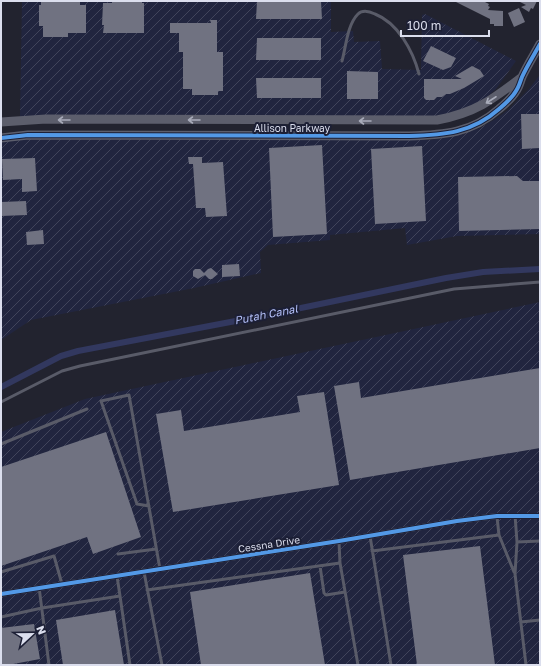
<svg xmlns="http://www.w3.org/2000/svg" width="541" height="666" font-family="'Golos Text',sans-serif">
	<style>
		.industrial { fill: url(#industrial-furrows) }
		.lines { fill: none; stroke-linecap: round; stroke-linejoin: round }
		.canal { stroke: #32385f; stroke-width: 6 }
		.building { fill: #707281 }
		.lane { stroke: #595b68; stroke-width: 3 }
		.street { stroke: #595b68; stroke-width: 6 }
		.secondary { stroke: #5c5e6c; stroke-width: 9 }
		.cycleway-casing { stroke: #1c1f35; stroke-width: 6 }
		.cycleway { stroke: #5399e6; stroke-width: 4 }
		.oneway { stroke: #a8abb9 }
		.labels { text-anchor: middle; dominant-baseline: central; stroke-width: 4; stroke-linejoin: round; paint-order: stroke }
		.street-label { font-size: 10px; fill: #dbdeed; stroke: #1c1f35 }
		.water-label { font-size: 11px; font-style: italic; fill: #b4c0f9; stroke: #1c1f35 }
	</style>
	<defs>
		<pattern id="industrial-furrows" width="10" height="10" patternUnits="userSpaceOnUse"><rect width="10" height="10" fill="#21253f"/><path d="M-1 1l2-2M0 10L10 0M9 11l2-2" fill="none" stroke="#41445b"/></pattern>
	</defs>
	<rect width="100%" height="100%" fill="#22232f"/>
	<path class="industrial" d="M22,1H331V32L353,31L354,42L380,41L382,69L421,70L422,15L425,14L516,61L496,89L480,103L443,117L20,118Z
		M539,76L540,234L457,236L407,245L405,228L330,235V240L268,245L260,252L261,273L194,288L31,320L1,340V142L27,138L429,140L451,137L469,131L480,128L497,118L508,110L529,89Z
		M540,302V665H1V432L85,399Z"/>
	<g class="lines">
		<path class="canal" d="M1,387L61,356L78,351L267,315L446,278L483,272L540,269"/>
	</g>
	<path class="building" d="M41,1H80V5H86V33H68V37H43V26H39V5H41Z
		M112,1H142V3H144V33H103L104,25H102L103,3H112Z
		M257,1H321L322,19H256Z
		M454,1H483L489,4L488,6L490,7L488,10L503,11V26H494V24H490V19Z
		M518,1H537L533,9L531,8L529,12L521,7L526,5Z
		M519,8L525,22L514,27L508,13Z
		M210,20H217V52H223V91H218V95H192V89H183V52H179V33H170V23H211Z
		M257,38H321V60H256Z
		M431,46L456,58L451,67L443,70L423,61Z
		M472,66L480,70L484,76L464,88L450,94H446L442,97H437L434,100H426L424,98V79H462L455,76Z
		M347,71L378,72V99H347Z
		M256,78H321V98H257Z
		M521,114H540V148L522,149Z
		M322,145L327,234L273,237L269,148Z
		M422,146L426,221L375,224L371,149Z
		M188,157H202V163L223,162L227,216L206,217L205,208H196L193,164H189Z
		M35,158L37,191L22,192V179L3,180L2,159Z
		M517,176L523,181H540V229L459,231L458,177Z
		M26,201L27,215L1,216V202Z
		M43,230L44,244L27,245L26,232Z
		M239,264L240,276L222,277V265Z
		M211,268L218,274L212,279H209L205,275L198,279L193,276V271L195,269H200L204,273L208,269Z
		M540,368V448L350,480L334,386L359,382L361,398Z
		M324,392L339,485L173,512L156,414L181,410L184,431L300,412L297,396Z
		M106,432L141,537L93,554L87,537L1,566V467Z
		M480,546L495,665H417L403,555Z
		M310,573L325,665H201L190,592Z
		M115,610L124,665H63L56,620Z
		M34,624L40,659L8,665H1V628Z"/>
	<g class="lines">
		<path class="lane" d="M342,61C346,47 347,25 358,14C363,9 369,11 375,14C398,23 413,51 419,74
			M1,402L62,371L80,366L454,289L540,282
			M1,444L87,409
			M149,506L137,504L101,401L129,395C139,453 150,511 160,569
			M515,515L517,542L515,574L526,665
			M499,535L514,572
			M370,536L391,665
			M517,542L540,541
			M372,551L499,535L497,517
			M118,554L156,549
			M340,563L358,665
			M320,566L324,593L326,595L345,592
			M1,572L54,556L62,584
			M144,572L162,665
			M117,576L120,596
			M39,587L49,665
			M147,590L340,563L339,542
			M1,617L42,608L120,596L130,665
			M521,622L540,620"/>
		<path class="street" d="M1,594L339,541L457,521L497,516H540"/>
		<path class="secondary" d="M1,122L46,119L437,120C475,113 492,100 522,77
			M1,138L28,135L409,136C444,135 472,133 499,109C505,104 512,98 516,91C519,87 520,82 522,77C527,66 534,55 540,44"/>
		<defs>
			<path id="cycleway" d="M1,138L28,135L409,136C444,135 472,133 499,109C505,104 512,98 516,91C519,87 520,82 522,77C527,66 534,55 540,44
				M1,594L339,541L457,521L497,516H540"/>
		</defs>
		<use href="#cycleway" class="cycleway-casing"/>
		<use href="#cycleway" class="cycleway"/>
	</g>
	<defs><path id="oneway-shaft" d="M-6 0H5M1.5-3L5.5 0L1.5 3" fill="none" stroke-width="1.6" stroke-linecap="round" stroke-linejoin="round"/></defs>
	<g class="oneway">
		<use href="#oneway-shaft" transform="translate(491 100) rotate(147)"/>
		<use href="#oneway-shaft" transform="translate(64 120) rotate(-180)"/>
		<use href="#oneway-shaft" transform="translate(194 120) rotate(-180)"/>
		<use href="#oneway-shaft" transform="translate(365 121) rotate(-180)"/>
	</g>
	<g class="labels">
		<g class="street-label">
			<text x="292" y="128">Allison Parkway</text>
			<text transform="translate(269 544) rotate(-9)">Cessna Drive</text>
		</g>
		<g class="water-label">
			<text transform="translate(266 314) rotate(-11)">Putah Canal</text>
		</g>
	</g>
	<rect width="541" height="666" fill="none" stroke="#dbdeed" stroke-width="4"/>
	<g transform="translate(32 634) rotate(68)" stroke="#1c1f35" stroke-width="3" paint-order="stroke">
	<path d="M0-3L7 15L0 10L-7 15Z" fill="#dbdeed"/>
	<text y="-6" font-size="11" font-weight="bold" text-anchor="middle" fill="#dbdeed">N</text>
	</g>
	<path d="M401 30v6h88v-6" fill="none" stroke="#dbdeed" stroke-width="2"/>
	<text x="407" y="30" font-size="12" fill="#dbdeed" stroke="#1c1f35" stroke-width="3" paint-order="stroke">100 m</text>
</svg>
